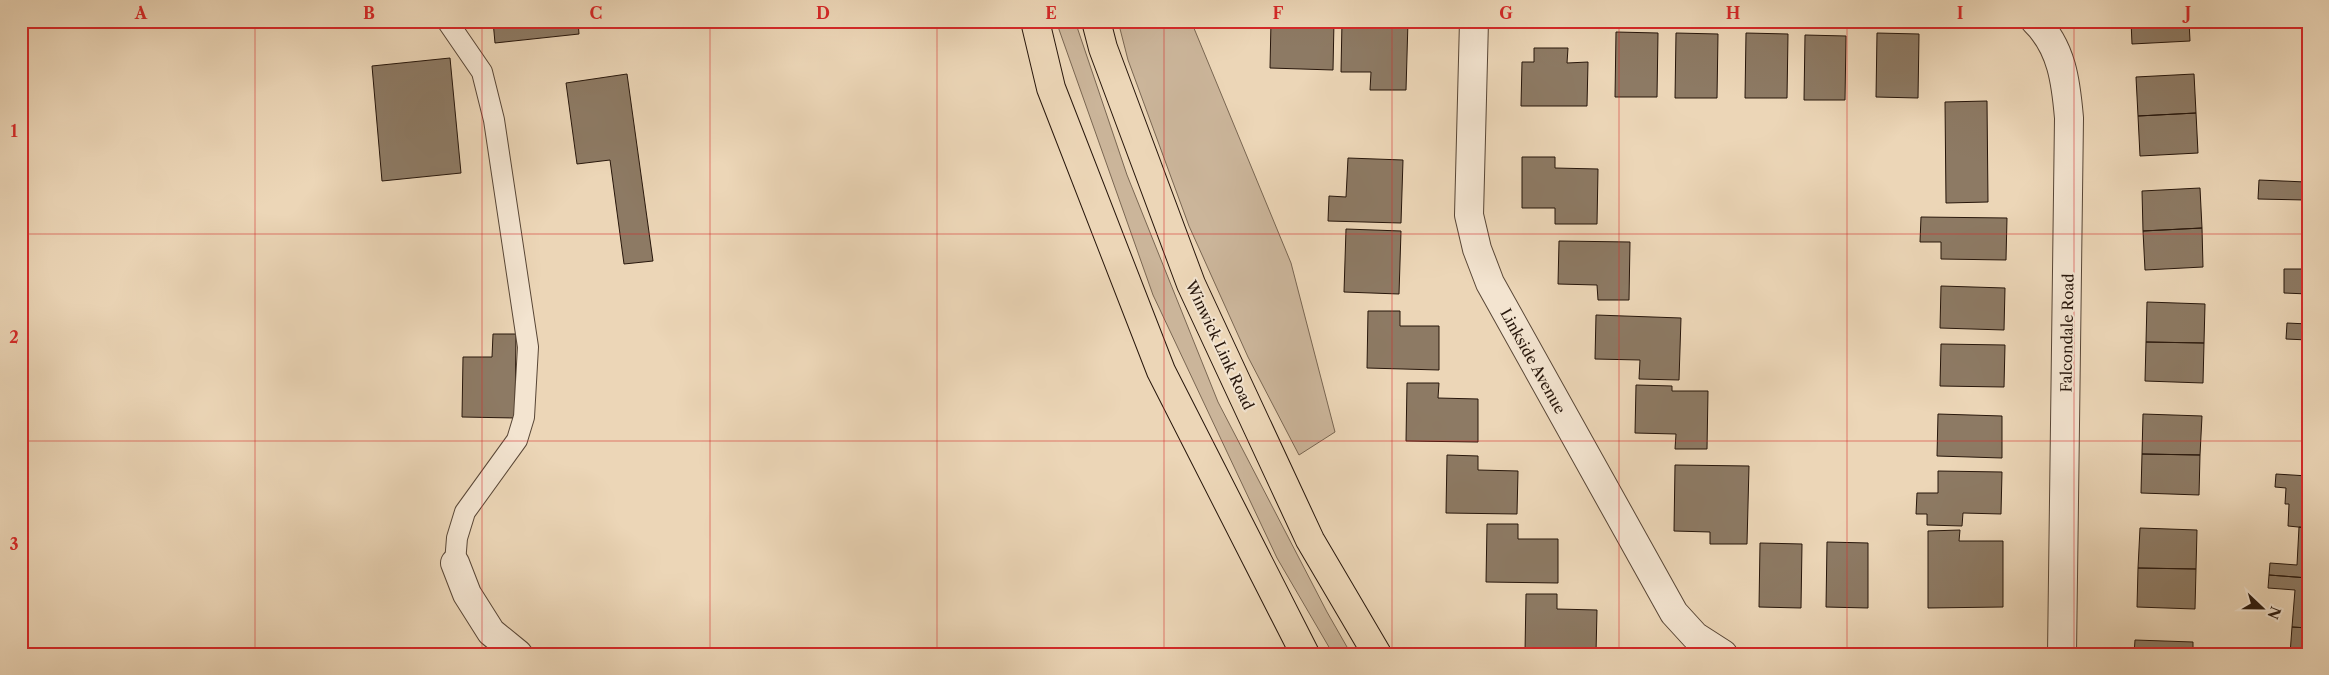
<svg xmlns="http://www.w3.org/2000/svg" width="2329" height="675" font-family="'Libre Caslon Text',serif">
	<style>
		.green { fill: #cbb59a; stroke: #796652 }
		.building { fill: #8d7a64; stroke: #27160b }
		.lines { fill: none; stroke-linecap: round; stroke-linejoin: round }
		.lane-casing { stroke: #584636; stroke-width: 22 }
		.street-casing { stroke: #584636; stroke-width: 30 }
		.primary-casing { stroke: #27160b; stroke-width: 30 }
		.lane { stroke: #f3e4d0; stroke-width: 20 }
		.street { stroke: #f3e4d0; stroke-width: 28 }
		.primary { stroke: #ecd6b7; stroke-width: 28 }
		.grid { fill: none; stroke: #d62828; stroke-width: 1; stroke-opacity: 0.55 }
		.labels { text-anchor: middle; dominant-baseline: central; stroke-width: 4; stroke-linejoin: round; paint-order: stroke }
		.street-label { font-size: 15px; fill: #27160b; stroke: #f3e4d0 }
		.neatline { fill: none; stroke: #d62828; stroke-width: 2 }
		.grid-label { font-size: 16px; text-anchor: middle; font-weight: bold; fill: #d62828 }
	</style>
	<rect width="100%" height="100%" fill="#ecd6b7"/>
	<filter id="stains"><feTurbulence type="fractalNoise" baseFrequency=".004" numOctaves="4"/><feColorMatrix values="0 0 0 0 .2 0 0 0 0 .09 0 0 0 0 .02 0 0 0 .5 -.17"/></filter>
	<radialGradient id="worn" r=".72"><stop offset=".6" stop-color="#630" stop-opacity="0"/><stop offset="1" stop-color="#630" stop-opacity=".3"/></radialGradient>
	<path class="green" d="M1056,21H1075L1127,175L1218,402L1327,612L1351,654H1333L1277,558L1153,295Z
		M1118,21H1191L1291,263L1335,432L1299,455L1248,357L1189,226L1128,60Z"/>
	<path class="building" d="M493,21H578L579,34L495,43Z
		M1271,21H1334L1333,70L1270,68Z
		M1342,21H1408L1406,90H1370L1371,72H1341Z
		M2131,21H2189L2190,41L2132,44Z
		M1616,32L1658,33L1657,97H1615Z
		M1676,33L1718,34L1717,98H1675Z
		M1746,33L1788,34L1787,98H1745Z
		M1877,33L1919,34L1918,98L1876,97Z
		M1805,35L1846,36L1845,100H1804Z
		M1534,48H1568L1567,63L1588,62L1587,106H1521L1522,62H1534Z
		M450,58L461,173L382,181L372,66Z
		M627,74L653,261L624,264L610,160L577,164L566,83Z
		M2194,74L2196,113L2138,116L2136,77Z
		M1987,101L1988,202L1946,203L1945,102Z
		M2196,113L2198,153L2140,156L2138,116Z
		M1522,157H1555V168L1598,169L1597,224H1555V208H1522Z
		M1348,158L1403,160L1401,223L1328,221L1329,196L1346,197Z
		M2259,180L2306,182L2305,200L2258,199Z
		M2200,188L2202,228L2143,231L2142,191Z
		M1921,217L2007,218L2006,260L1941,259V242H1920Z
		M2202,228L2203,267L2145,270L2143,231Z
		M1346,229L1401,231L1399,294L1344,292Z
		M1559,241L1630,242L1629,300H1598L1597,285L1558,284Z
		M2284,269H2308V294L2284,293Z
		M1941,286L2005,288L2004,330L1940,328Z
		M2147,302L2205,304L2204,343L2146,342Z
		M1368,311H1400V326H1439V370L1367,368Z
		M1596,315L1681,318L1679,380L1639,379L1640,360L1595,359Z
		M2287,323L2308,324V340L2286,339Z
		M493,334H516L515,418L462,417L463,357H492Z
		M2146,342L2204,343L2203,383L2145,381Z
		M1941,344L2005,345L2004,387L1940,386Z
		M1407,383H1439L1438,398L1478,399V442L1406,441Z
		M1636,385L1672,386V391H1708L1707,449H1675L1676,434L1635,433Z
		M1938,414L2002,416V458L1937,456Z
		M2143,414L2202,416L2200,455L2142,454Z
		M2305,421H2308V470H2304Z
		M2142,454L2200,455L2199,495L2141,493Z
		M1447,455L1478,456V470L1518,471L1517,514L1446,513Z
		M1675,465L1749,466L1747,544H1710V532L1674,531Z
		M1938,471L2002,472L2001,514L1963,513L1962,526L1927,525V514H1916L1917,493H1938Z
		M2276,474L2308,476V528L2288,526L2289,504H2285L2286,488L2275,487Z
		M1487,524H1518V539H1558V583L1486,582Z
		M2299,527L2308,528V578L2269,575L2270,563L2297,565Z
		M2140,528L2197,530L2196,569L2138,568Z
		M1960,530L1959,541H2003V607L1928,608V531Z
		M1827,542L1868,543V608L1826,607Z
		M1760,543L1802,544L1801,608L1759,607Z
		M2138,568L2196,569L2195,609L2137,607Z
		M2269,575L2308,578V628L2292,627L2295,590L2268,588Z
		M1526,594H1557V609L1597,610L1596,653L1525,652Z
		M2292,627L2308,628V654H2290Z
		M2135,640L2193,642V654H2134Z"/>
	<g class="lines">
		<defs>
			<path id="lane" d="M447,21L482,72L494,120L528,347L524,417L517,440L465,512L457,538L455,563"/>
			<path id="street" d="M1474,21L1469,215L1477,249L1490,283L1674,613L1695,636L1723,654
				M2035,21C2062,47 2066,83 2069,118L2062,654
				M455,563L467,594L491,632L518,654"/>
			<path id="primary" d="M1035,21L1051,88L1161,371L1305,654
				M1096,21L1103,48L1191,284L1310,540L1377,654"/>
		</defs>
		<use href="#lane" class="lane-casing"/>
		<use href="#street" class="street-casing"/>
		<use href="#primary" class="primary-casing"/>
		<use href="#lane" class="lane"/>
		<use href="#street" class="street"/>
		<use href="#primary" class="primary"/>
	</g>
	<path class="grid" d="M255,21V654M482,21V654M710,21V654M937,21V654M1164,21V654M1392,21V654M1619,21V654M1847,21V654M2074,21V654M21,234H2308M21,441H2308"/>
	<g class="labels">
		<g class="street-label">
			<text transform="translate(2067 333) rotate(-89)">Falcondale Road</text>
			<text transform="translate(1220 345) rotate(65)">Winwick Link Road</text>
			<text transform="translate(1533 361) rotate(61)">Linkside Avenue</text>
		</g>
	</g>
	<rect width="2329" height="675" fill="none" stroke="#ecd6b7" stroke-width="55"/>
	<g transform="translate(2262 608) rotate(112)" stroke="#f3e4d0" stroke-width="4" paint-order="stroke">
	<path d="M0-4L9 19L0 12L-9 19Z" fill="#27160b"/>
	<text y="-8" font-size="14" font-weight="bold" text-anchor="middle" fill="#27160b">N</text>
	</g>
	<rect x="28" y="28" width="2274" height="620" class="neatline"/>
	<g class="grid-label">
		<text x="141" y="19">A</text>
		<text x="369" y="19">B</text>
		<text x="596" y="19">C</text>
		<text x="823" y="19">D</text>
		<text x="1051" y="19">E</text>
		<text x="1278" y="19">F</text>
		<text x="1506" y="19">G</text>
		<text x="1733" y="19">H</text>
		<text x="1960" y="19">I</text>
		<text x="2188" y="19">J</text>
		<text x="14" y="137">1</text>
		<text x="14" y="343">2</text>
		<text x="14" y="550">3</text>
	</g>
	<rect width="100%" height="100%" filter="url(#stains)"/>
	<rect width="100%" height="100%" fill="url(#worn)"/>
</svg>
